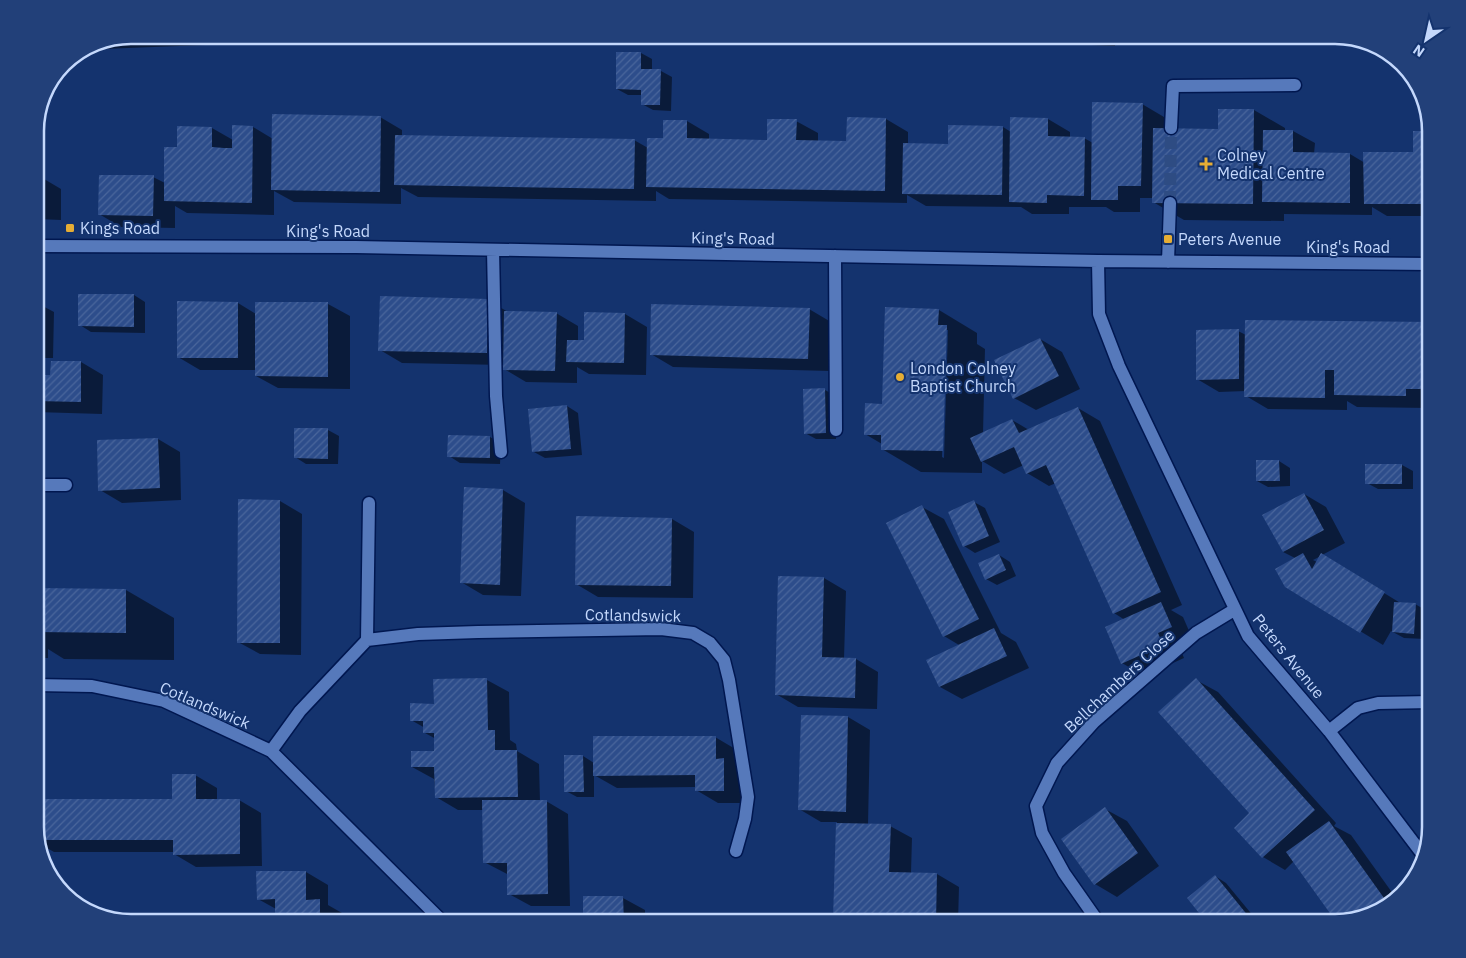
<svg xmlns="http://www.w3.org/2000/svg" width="1466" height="958" font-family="'IBM Plex Sans',sans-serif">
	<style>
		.shadow { fill: #0007; fill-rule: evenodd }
		.building { fill: url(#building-hatch) }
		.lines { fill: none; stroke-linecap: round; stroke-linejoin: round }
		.minor-tunnel { stroke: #2e4c83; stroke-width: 12; stroke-dasharray: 12 6; stroke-linecap: butt }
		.minor-casing { stroke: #001750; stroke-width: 15 }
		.minor { stroke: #5679bb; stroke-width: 12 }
		.poi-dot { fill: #e5ad35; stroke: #14336e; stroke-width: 2 }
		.labels { text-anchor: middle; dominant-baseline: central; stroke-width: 4; stroke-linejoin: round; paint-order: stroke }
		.poi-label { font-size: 16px; fill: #c4d8fc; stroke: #14336e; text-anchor: start }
		.street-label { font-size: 16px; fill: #c4d8fc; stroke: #14336e }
		.rim { fill: none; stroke: #c4d8fc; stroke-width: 2.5 }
	</style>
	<defs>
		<pattern id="building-hatch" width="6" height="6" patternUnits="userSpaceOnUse" patternTransform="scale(1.25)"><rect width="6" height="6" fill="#2d4d8b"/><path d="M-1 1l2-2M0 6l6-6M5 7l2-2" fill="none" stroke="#4a669c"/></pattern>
	</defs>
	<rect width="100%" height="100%" fill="#14336e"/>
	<path class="shadow" d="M131,35H205V45L103,49L93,43Z
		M1053,35H1116L1115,46L1069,44Z
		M641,53L652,59V70L661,71L672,77L671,111L653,110L642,104V95H628L617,89Z
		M1142,104L1164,117V129L1219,130L1254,110L1285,128V131H1293L1315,143L1314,154H1350L1365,163L1414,153L1431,133V216H1387L1372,207V215L1284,214V221L1184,220L1153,202V198H1140V212H1114L1106,207H1069V214H1032L1021,207L926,206L907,195V203L669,199L656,191V201L418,197L401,188V204L294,202L274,191V215L187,213L175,206V228L121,227L99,214L153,177L165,183L178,148L212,128L233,140L253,127L273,139L380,117L402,130V136L634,140L648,148L664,139L687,121L709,134V140L768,141L796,121L818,133V142H847L886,119L908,132V145H949L1003,127L1011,132L1048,119L1070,132V138H1084L1093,143Z
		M35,176H39L61,189V220L37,219V228H35Z
		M134,295L145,302V333L91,332L80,325Z
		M488,300L508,312L556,313L578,326V341H585L625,314L647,327L646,375L589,374L577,367V383L526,382L504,369V365L402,363L380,350Z
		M35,302L54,312L53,358H35Z
		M238,303L256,314V303L328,304L350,316V389L278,388L256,376V370H200L178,357Z
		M809,309L831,322L830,371L673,367L651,354Z
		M939,310L977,333V344L985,349L983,434L1012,420L1029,430L1078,408L1100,421L1182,605L1171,610L1183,617L1193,640L1179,646L1184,658L1144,676L1122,663L1125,620L1114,613L1056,483L1049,486L1027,473L1024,465L1004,474L982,461V473L921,472L882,449V444L865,434ZM945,330H948L944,458L942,457Z
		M1431,323V401H1428V408L1357,407L1347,401V410L1268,409L1246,396V391L1219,392L1197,379L1238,331L1246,335Z
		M1040,339L1062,352L1080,389L1036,410L1014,398Z
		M81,362L103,375L102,414L35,412V376L52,377Z
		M825,390L836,396V439H816L805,433Z
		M567,406L578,413L582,455L545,458L534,452Z
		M295,429L328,430L339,436L338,464H306L295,457Z
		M490,437L501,443L500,464L460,463L449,456Z
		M158,439L180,452L181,500L122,503L100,490Z
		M1257,461H1279L1290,468V486L1268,487L1257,481Z
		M1402,465L1413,471V489H1378L1367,483Z
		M465,489L503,490L525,503L521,596L483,595L461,582Z
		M1431,490V519L1423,514Z
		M1304,494L1326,507L1345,543L1322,555L1402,604H1415L1422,608L1431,586V639L1425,635V639L1404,638L1391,631L1383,645L1286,586L1295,558L1283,552ZM1321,556L1317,562L1313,560Z
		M239,501H280L302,514L301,655L260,654L238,642Z
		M974,502L985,508L1000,542L975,553L964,546Z
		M922,507L944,519L1001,633L1016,642L1029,668L962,699L940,687L959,645L944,636Z
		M577,517L672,519L694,532L693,598L598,597L576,584Z
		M999,555L1010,562L1016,576L997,585L986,579Z
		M824,578L846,591L844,659H856L878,672L877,709L798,707L776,694Z
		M35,589L126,590L174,618V660L64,659L48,649V658H35Z
		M487,680L509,692L510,740L516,744L517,751L539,764L540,801H546L568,814L570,906H531L509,894V875L484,862V810H458L436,797L434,779L412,767L436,752V739L425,733V728L411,720L435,705Z
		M1196,680L1218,692L1336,823L1334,826L1351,835L1396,898L1383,910L1338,922L1294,861L1285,870L1263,857L1251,813Z
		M802,716L848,717L870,730L868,825L890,826L912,838L911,873L937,874L959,887L958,923H842L834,918L837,822H821L799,809Z
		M715,737L737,750L746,803H718L696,790V787L617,788L594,775V797H577L566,791L583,756L594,763Z
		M195,775L217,788V800H239L261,813L262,866L196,867L174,854V852H54L38,843L35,833L174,800Z
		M1105,809L1127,821L1159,866L1117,897L1095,884Z
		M306,872L328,885V905L342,913V923H276V909L258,899Z
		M1215,876L1226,883L1259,923H1209Z
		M623,898L645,910V923H585Z"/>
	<path class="building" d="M616,52H641V69H661L660,105H641V90L616,89Z
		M1092,102L1143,103L1141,186H1118V200H1091Z
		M1218,109H1254L1253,204L1152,203L1153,128L1218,129Z
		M272,114L381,116L380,192L271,190Z
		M847,117L886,118L885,191L646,187L647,138H663V120H687V138L767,140V119H797L796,140L846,141Z
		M1010,117L1048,118V136L1085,137L1084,196L1047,195V203L1009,202Z
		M232,125L253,126L252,203L164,201V147H177V126L212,127V147L224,148H232Z
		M948,125L1003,126L1002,195L902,194L903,143L948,144Z
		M1263,130H1293V152L1350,153V203L1262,202Z
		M1413,131H1431V204H1364L1363,152H1413Z
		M395,135L635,139L634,189L394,185Z
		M35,175H39V208H35Z
		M99,175H154L153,216L98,215Z
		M78,294H134V327L78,326Z
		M380,296L488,299L487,353L378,351Z
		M177,301L238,302V358H177Z
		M255,302H328V377L255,376Z
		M651,304L810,308L808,359L650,355Z
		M885,307L939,309L938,325H947L943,451L881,450V435H864L865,403L882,404Z
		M504,311L557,312L555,371L503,370Z
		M584,312L625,313L624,363L566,362L567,340H584Z
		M1245,320L1431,322V389H1406V396L1334,395V370H1325V398L1244,397Z
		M1239,329V379L1196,380V330Z
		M1040,338L1059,376L1013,399L994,360Z
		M51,361H81V402L35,401V375H50Z
		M825,388L826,433L804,434L803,389Z
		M567,405L571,449L532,452L528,409Z
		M1078,407L1161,592L1113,614L1046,465L1026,474L1014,447L981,462L970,438L1012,419L1019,433Z
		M294,428H328V459L294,458Z
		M448,435L490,436V458L447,457Z
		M158,438L160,488L98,491L97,440Z
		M1256,460H1279L1280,481H1256Z
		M1365,464H1402V484H1365Z
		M464,487L503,489L500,585L460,583Z
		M1422,489H1431V515H1422Z
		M1304,493L1324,530L1283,552L1262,515Z
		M238,499L280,500V643H237Z
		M974,500L989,536L963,547L948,512Z
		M922,505L979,619L943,637L886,523Z
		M576,516L672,518L671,586L575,585Z
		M1303,553L1312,569L1321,553L1385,592L1360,633L1285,587L1275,569Z
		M999,554L1006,570L985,580L978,563Z
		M778,576L824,577L822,657L856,658L855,698L775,695Z
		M1421,585H1431V634H1421Z
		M35,588L126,589V633L35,632Z
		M1161,602L1172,627L1158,633L1163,645L1121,664L1105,627Z
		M1394,602L1416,603L1414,634L1392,632Z
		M994,628L1007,656L939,687L926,660Z
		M487,678L488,730H495V750H517L518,797L435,798L434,767H411V751H434V733H423V721H410V703L434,704L433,679Z
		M1196,678L1315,810L1262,858L1234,828L1249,813L1158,712Z
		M801,715L848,716L846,812L798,810Z
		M593,736H716V759L724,758V791H695V775L593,776Z
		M564,755H583L584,792H564Z
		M172,774H196V799H240V854L173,855V840H37L35,833V799H172Z
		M482,800H547L548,894L507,895V863H483Z
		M1105,807L1138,853L1094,885L1061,839Z
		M1329,821L1389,905L1383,910L1337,923L1286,852Z
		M836,823L891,824L889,872L937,873L936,922L833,919Z
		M256,871H306V900L320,899V923H275V899L257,900Z
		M1215,875L1249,917L1241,923H1207L1187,898Z
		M583,896H623L624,923H583Z"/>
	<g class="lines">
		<path class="minor-tunnel" d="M1170,203L1171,128"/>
		<defs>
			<path id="minor" d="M1171,128L1173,86L1295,85
				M35,246L356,247L1098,261L1431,264
				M493,250L496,396L501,452
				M835,256L836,430
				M1098,261L1099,314L1119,366L1248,636L1329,731L1423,855
				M1168,262L1170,203
				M35,485H66
				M367,640L369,503
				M35,685L92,686L164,701L271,751L444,923
				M1329,731L1358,708L1378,703L1431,702
				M271,751L300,711L367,640L418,634L478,632L661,629L693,633L710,643L724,660L729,680L748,797L745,819L736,851
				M1099,923L1064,873L1042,833L1036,806L1057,763L1094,722L1196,633L1234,610"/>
		</defs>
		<use href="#minor" class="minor-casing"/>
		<use href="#minor" class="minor"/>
	</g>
	<g class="poi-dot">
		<path d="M1203.5 156.5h5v5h5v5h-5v5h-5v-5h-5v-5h5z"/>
		<rect x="65" y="223" width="10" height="10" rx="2.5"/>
		<rect x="1163" y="234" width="10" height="10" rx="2.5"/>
		<circle cx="900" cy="377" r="5"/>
	</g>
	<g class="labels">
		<g class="poi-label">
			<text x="1217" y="155">Colney<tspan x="1217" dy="18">Medical Centre</tspan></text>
			<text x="80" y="228">Kings Road</text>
			<text x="1178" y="239">Peters Avenue</text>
			<text x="910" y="368">London Colney<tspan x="910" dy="18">Baptist Church</tspan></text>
		</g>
		<g class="street-label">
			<text x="328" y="231">King's Road</text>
			<text transform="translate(733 238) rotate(1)">King's Road</text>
			<text x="1348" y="247">King's Road</text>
			<text transform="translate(633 615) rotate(1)">Cotlandswick</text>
			<text transform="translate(1289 656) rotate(51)">Peters Avenue</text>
			<text transform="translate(1119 681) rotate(-43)">Bellchambers Close</text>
			<text transform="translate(205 705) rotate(23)">Cotlandswick</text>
		</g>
	</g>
	<path d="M0 0H1466V958H0ZM131 44H1335A87 87 0 0 1 1422 131V827A87 87 0 0 1 1335 914H131A87 87 0 0 1 44 827V131A87 87 0 0 1 131 44Z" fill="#224079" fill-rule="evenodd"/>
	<path class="rim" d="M131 44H1335A87 87 0 0 1 1422 131V827A87 87 0 0 1 1335 914H131A87 87 0 0 1 44 827V131A87 87 0 0 1 131 44Z"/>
	<g transform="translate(1426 40) rotate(214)" stroke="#14336e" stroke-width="4" paint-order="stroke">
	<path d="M0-4L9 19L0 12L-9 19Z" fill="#c4d8fc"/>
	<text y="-8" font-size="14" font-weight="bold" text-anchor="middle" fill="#c4d8fc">N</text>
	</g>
</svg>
